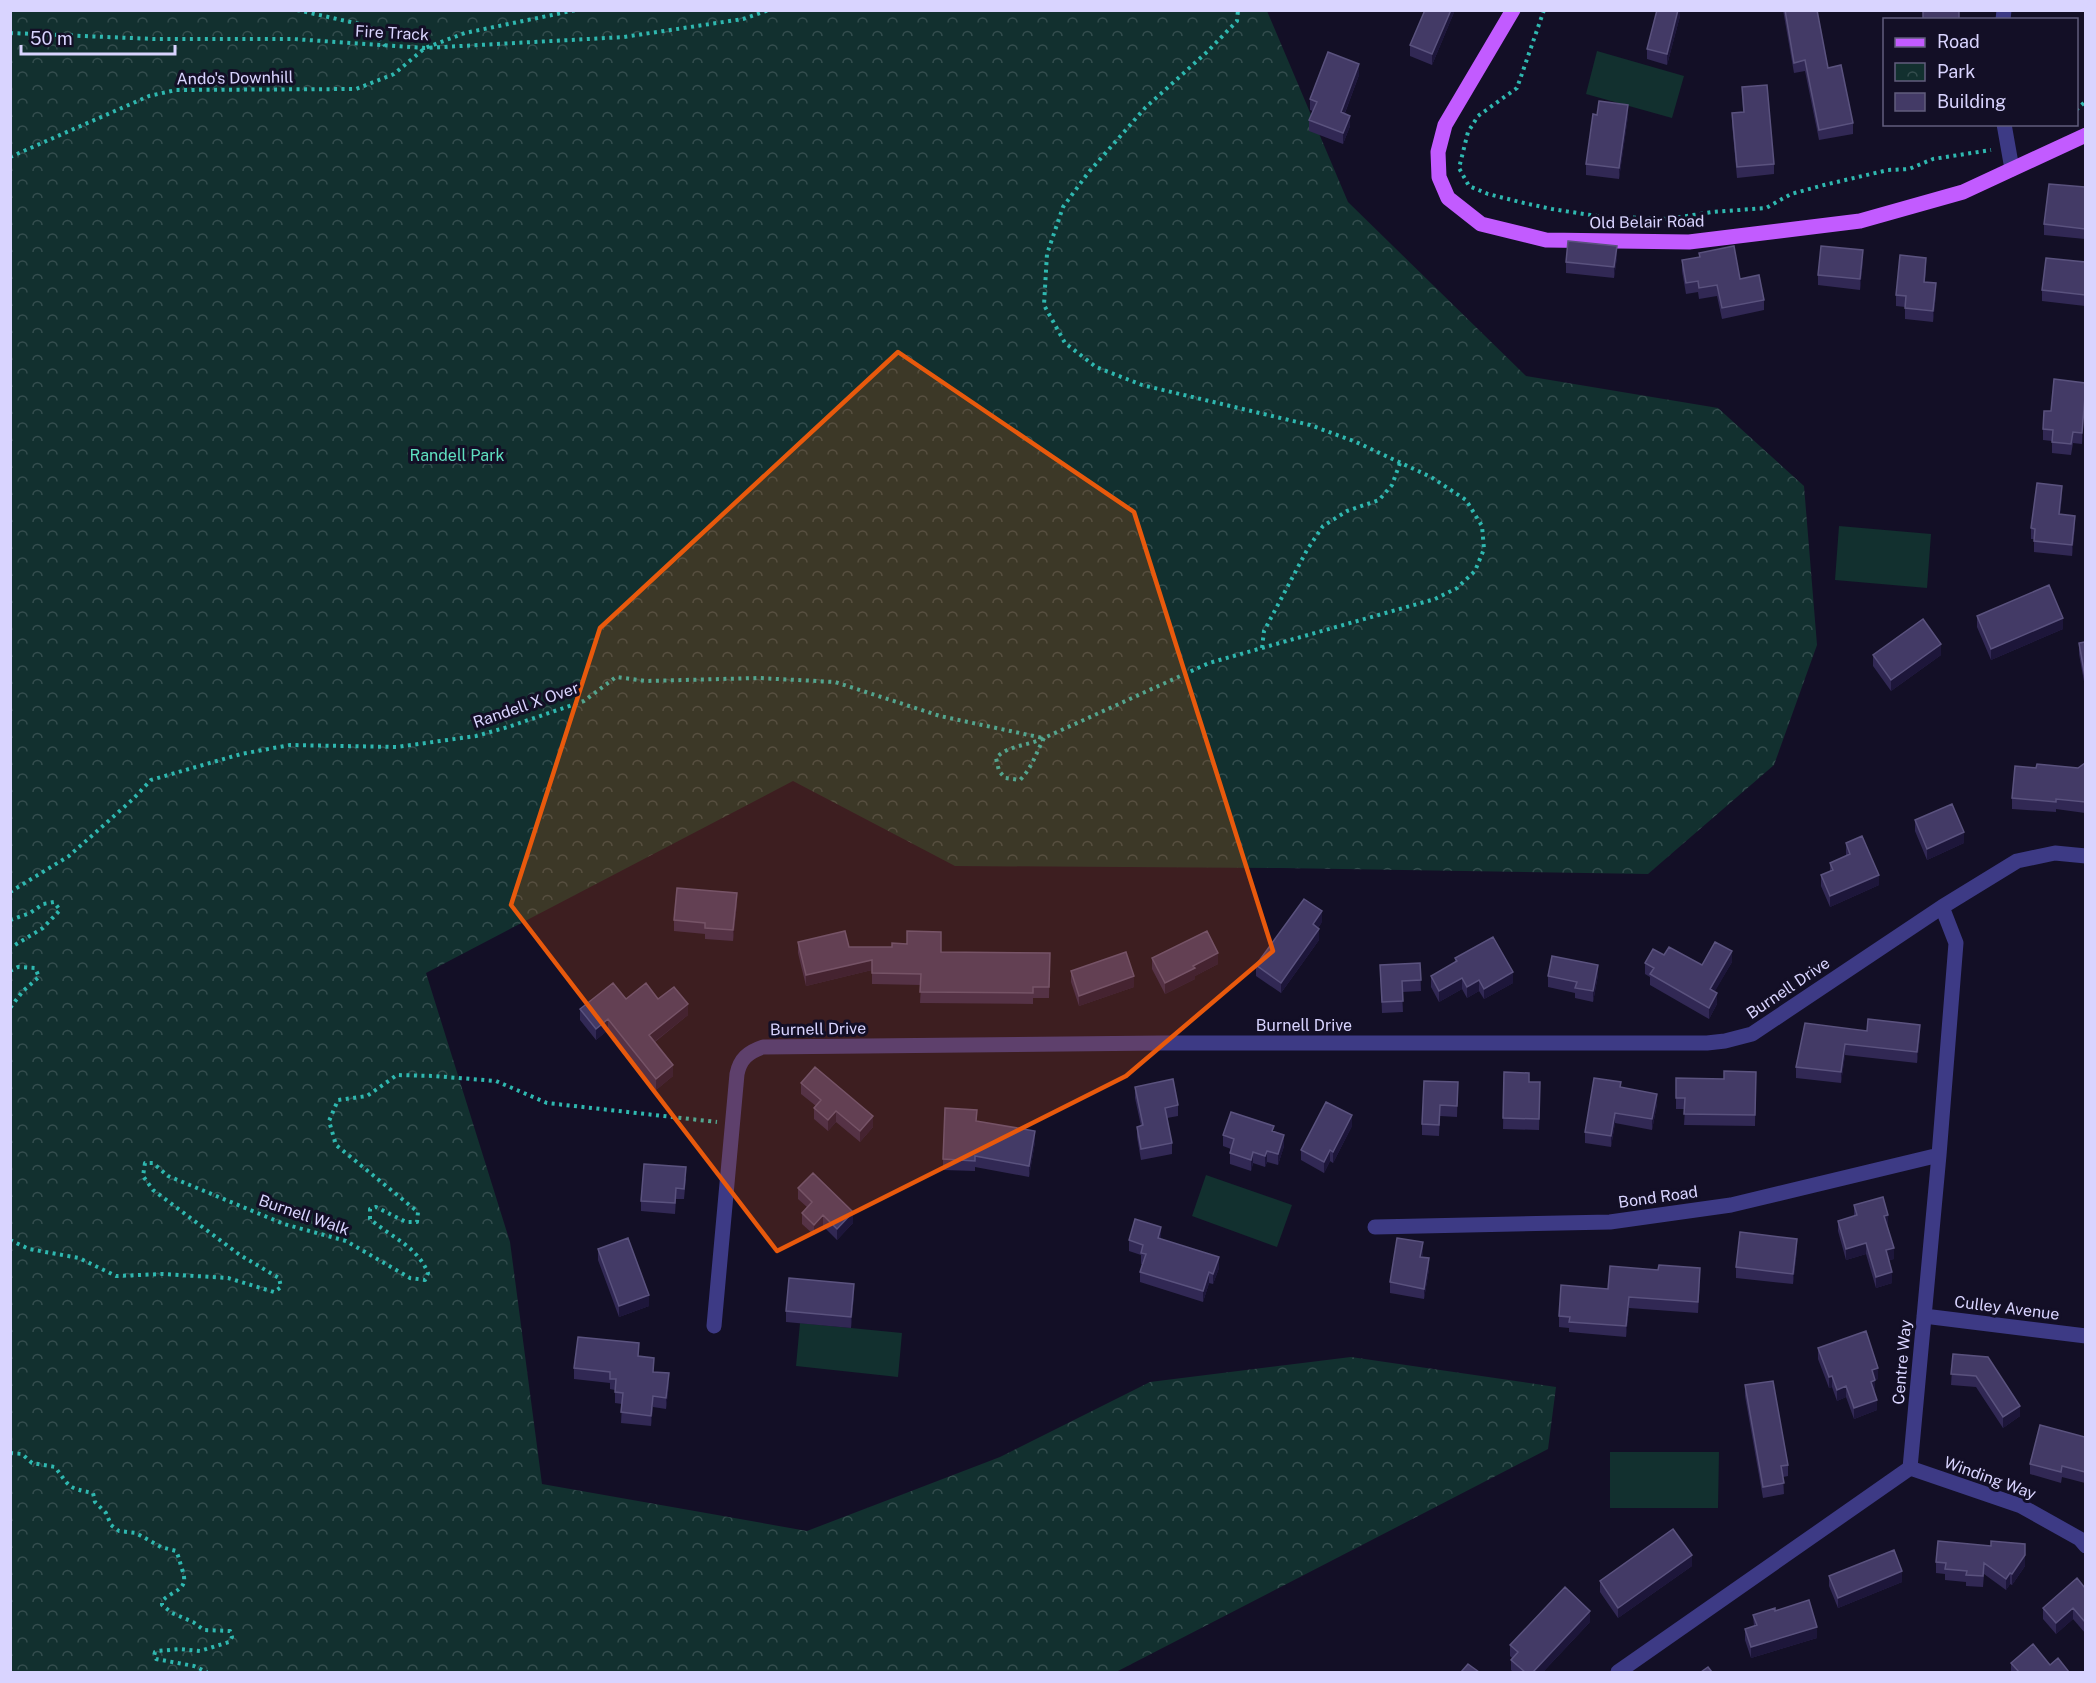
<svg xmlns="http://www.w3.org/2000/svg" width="2096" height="1683" font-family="'Public Sans',sans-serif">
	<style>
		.green { fill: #12302f }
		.park { fill: url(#park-crowns) }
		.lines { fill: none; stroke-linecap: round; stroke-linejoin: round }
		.path { stroke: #2fb8b0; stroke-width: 4; stroke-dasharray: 3 4.5; stroke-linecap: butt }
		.minor { stroke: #3d3a85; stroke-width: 15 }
		.major { stroke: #c25bff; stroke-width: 15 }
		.wall { fill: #312854 }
		.shaded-wall { fill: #1d163a }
		.building { fill: #433a66; stroke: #5a527e; stroke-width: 1.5 }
		.marked { fill: #e8590c; fill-opacity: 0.2; stroke: #e8590c; stroke-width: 4.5; stroke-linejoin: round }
		.labels { text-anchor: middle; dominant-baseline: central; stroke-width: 6; stroke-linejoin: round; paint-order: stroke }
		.street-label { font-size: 16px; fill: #d9d4ff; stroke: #130f26 }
		.park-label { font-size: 16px; fill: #5fe0c0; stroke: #130f26 }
	</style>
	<defs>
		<pattern id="park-crowns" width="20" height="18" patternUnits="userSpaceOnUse" patternTransform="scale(1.5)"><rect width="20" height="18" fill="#12302f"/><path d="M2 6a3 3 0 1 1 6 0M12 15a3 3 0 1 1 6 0" fill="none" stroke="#344d4e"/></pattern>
	</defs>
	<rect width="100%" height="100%" fill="#130f26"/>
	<path class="green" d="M1597,51L1684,76L1672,118L1586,94Z
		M1839,526L1931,534L1927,588L1835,580Z
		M1206,1175L1292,1205L1277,1247L1192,1216Z
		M800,1323L902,1333L898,1377L796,1366Z
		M1610,1452H1719L1718,1508H1610Z"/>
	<path class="park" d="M11,11H1267L1348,202L1526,376L1718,408L1804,486L1817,645L1774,765L1648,874L1281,868L955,866L793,781L426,973L510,1242L542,1484L807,1531L1000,1457L1150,1382L1351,1357L1556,1387L1548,1449L1116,1672H11Z"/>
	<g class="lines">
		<path class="path" d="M297,10L364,25L375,30L385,46
			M1544,10L1517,88L1478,116L1468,132L1459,168L1469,186L1488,194L1524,203L1552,209L1597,216L1668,219L1712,212L1766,208L1791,194L1824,185L1888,170L1909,169L1933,159L1991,150
			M10,33L155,39H293L425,48L624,37L743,19L769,10
			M2076,110L2086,101
			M10,157L149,96L176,90L356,89L394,74L425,48L465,33L576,10
			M1262,648L1264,631L1307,550L1323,526L1347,511L1379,500L1392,485L1400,463
			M1044,738C1036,753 1032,768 1020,780L1005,778L999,771L996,758C1008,745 1028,746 1044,738L1209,663L1435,599L1457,588L1475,571L1484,549L1482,526L1466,500L1431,477L1356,442L1310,425L1142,385L1096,367L1065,343L1044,305L1047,254L1063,207L1088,173L1145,108L1207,52L1237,21L1238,10
			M10,892L69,856L132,800L151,780L241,754L290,745L397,747L476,736L508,727L584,701L616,677L646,681L759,678L835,682L940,716L1043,738
			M10,920L30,913L43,904L54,902L60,910L43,928L10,948
			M10,971L18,967L35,968L39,977L23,991L10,1008
			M10,1240L29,1249L79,1258L116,1276L163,1274L228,1278L274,1292L281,1287L279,1278L240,1255L153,1190L143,1176L145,1163H153L168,1176L284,1224L346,1241L410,1278L425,1280L428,1273C417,1246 392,1238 370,1219V1209L376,1207L406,1222H417L418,1212L336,1145L329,1121L338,1100L367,1096L397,1075L434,1076L496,1081L547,1103L717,1122
			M10,1453L22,1454L32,1463L55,1467C70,1487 67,1488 93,1493L95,1502L106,1513L111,1525L119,1531L136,1533L161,1547L176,1551C179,1557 180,1563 182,1569C190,1591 174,1589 162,1601V1605L172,1613L193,1622L204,1630L230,1631L232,1637L229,1642L200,1651L180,1649L158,1651L155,1652L154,1656L156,1659L194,1666L207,1672"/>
		<path class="minor" d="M2003,20L2004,10
			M2004,124L2012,169
			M1375,1227L1610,1222L1731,1205L1939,1155
			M1924,1316L2086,1336
			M714,1326L737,1074C740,1059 748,1052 763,1047L1162,1043H1707L1725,1041L1752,1034L1942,907L2017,861L2055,853L2086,856
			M1910,1468L2021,1506L2080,1539L2086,1546
			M1618,1672L1910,1468L1939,1155L1956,943L1942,907"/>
		<path class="major" d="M1513,10L1445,125L1438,152L1439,177L1448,198L1481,224L1546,240L1689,242L1860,221L1963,192L2086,135"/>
	</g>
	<path class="wall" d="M1425,10H1455L1432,65L1410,56V45Z
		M1680,10V16L1667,65L1647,59V49Z
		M1783,10H1817L1828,68L1853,123V134L1819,140L1805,71L1794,73Z
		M1359,75L1345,113L1350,126L1343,144L1309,131V120L1313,111L1310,110V99Z
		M1742,87L1774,164V174L1737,178L1732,124V113L1743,112Z
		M1597,115L1628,116L1619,179L1586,175V164Z
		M2085,185V239L2044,235V224L2085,187Z
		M1699,253L1740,279L1764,300V310L1722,319L1717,296L1699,299L1698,292L1686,294L1682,271V260L1699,257Z
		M1617,257L1614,278L1566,273V262Z
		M1863,261L1860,290L1818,285V275Z
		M2085,262V306L2042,301V290Z
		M1926,268L1925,282L1936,294L1933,322L1905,319V307L1896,306V295Z
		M2085,383L2082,444L2073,443L2071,455L2052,453V441L2043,440V429L2051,411Z
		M2062,496L2060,514L2075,526L2072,556L2034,552V539H2031V528Z
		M1977,616L2063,629L1991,660L1977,627Z
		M2085,642V687L2079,654V643Z
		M1873,655H1941L1891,691L1873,666Z
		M2085,763V813L2056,809V812L2012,809V798L2036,768H2078Z
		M1915,820L1964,843L1927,860L1915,831Z
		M1846,843L1879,885L1830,907L1821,886V875L1830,871V863L1846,856Z
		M737,903L733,941L705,939V934L674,931V920Z
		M1322,922L1318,928L1319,940L1281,993L1256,976V965Z
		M798,942L849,947L941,952L1050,953L1049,998H1033V1004L920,1003L921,985L872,984V970L806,986L798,953Z
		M1152,958L1218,964L1195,976V979L1165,994L1152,969Z
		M1455,958L1513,983L1484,999L1479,991L1467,998L1462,989L1439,1002L1431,987V976L1455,962Z
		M1732,962L1714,992L1717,1004L1709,1019L1650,985V977L1645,974V963L1702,965Z
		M1420,963L1421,991L1402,992L1403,1012L1382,1013L1380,965Z
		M1071,971L1134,987L1079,1006L1071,982Z
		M1598,975L1593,1002L1575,998V993L1548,987V976Z
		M626,999H658L688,1015L655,1042L673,1076L656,1090L608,1030L596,1040L580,1020V1009Z
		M1867,1031L1920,1036L1917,1063L1845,1055L1841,1083L1796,1078V1067Z
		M1504,1072L1529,1082L1540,1093L1539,1130L1503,1129Z
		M1756,1072L1755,1126L1684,1125L1685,1109H1676V1078L1724,1079Z
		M1458,1082L1457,1117L1440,1116L1439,1136L1422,1135V1124Z
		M801,1083L873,1127L860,1142L836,1122L828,1131L814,1119V1108L816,1106L801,1094Z
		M1135,1087L1178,1105V1116L1167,1118L1172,1143V1154L1141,1160L1137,1137V1127L1141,1126L1135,1098Z
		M1621,1087L1657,1104L1652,1130L1615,1123L1611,1147L1585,1143V1132Z
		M977,1121L1035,1142L1029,1177L975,1167V1171L943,1170V1159Z
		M1352,1126L1333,1163L1330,1161L1324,1173L1301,1160V1150Z
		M1274,1131L1284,1146L1278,1165L1267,1162L1265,1167L1253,1163L1251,1171L1230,1164V1153L1231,1149L1223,1146V1135Z
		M686,1178L684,1199H676L675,1214L641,1211V1201Z
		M798,1188L853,1223L837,1240L823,1226L814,1235L802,1224V1213L807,1207L798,1199Z
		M1854,1205L1888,1226H1887L1894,1259L1889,1260L1892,1283L1876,1288L1866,1254L1846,1260L1838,1231V1221L1854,1216Z
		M1161,1238V1239L1219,1268L1213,1284L1209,1283L1203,1302L1140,1282V1272L1142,1264H1141V1255L1129,1251V1240Z
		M598,1249L649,1306L619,1317L598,1260Z
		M1797,1250L1793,1284L1736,1278V1267Z
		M1423,1253L1422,1257L1429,1269L1424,1299L1390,1293V1282Z
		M1700,1279L1698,1313L1629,1308L1626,1337L1569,1332V1328L1559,1327V1316L1608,1289Z
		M854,1295L851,1328L786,1322V1311Z
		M1818,1348L1878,1379L1875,1380V1391H1874L1877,1410L1854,1419L1846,1397L1837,1401L1832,1387L1829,1388L1818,1359Z
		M1953,1354L2020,1416L2003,1428L1976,1387L1951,1385Z
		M639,1356L654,1372L669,1384L666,1409L653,1407L651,1426L621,1423L622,1404L615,1403V1390L610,1389V1383L574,1379V1368Z
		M1745,1385L1788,1465V1476L1783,1477L1784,1494L1763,1498L1745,1396Z
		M2085,1437V1483L2062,1477L2061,1483L2030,1474V1464Z
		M2025,1555V1566L2012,1585L2010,1584L2006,1590L1984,1574L1983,1587L1966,1586V1582L1945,1580V1574L1936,1573V1562Z
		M1692,1566L1618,1618L1600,1592V1581Z
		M1829,1576L1902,1582L1838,1608L1829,1586Z
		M2085,1588V1633L2073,1619L2056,1634L2043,1619V1608Z
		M1775,1611L1817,1638L1751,1658L1745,1640V1629L1754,1626L1753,1615Z
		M1590,1622L1543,1672H1513L1511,1670V1660L1512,1658L1510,1656V1645Z
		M2011,1663L2069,1672H2011Z"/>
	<path class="shaded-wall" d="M1451,10H1455L1432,65V54Z
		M1678,10H1680V16L1667,65V54Z
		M1359,64V75L1341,123V112Z
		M1628,105V116L1619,179V168Z
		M1350,116V126L1343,144V133Z
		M1617,246V257L1614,278V267Z
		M1863,250V261L1860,290V279Z
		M1936,283V294L1933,322V311Z
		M2085,396V406L2082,444V433Z
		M2062,486V496L2059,525V514Z
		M2075,516V526L2072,556V545Z
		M2063,618V629L1991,660V649Z
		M1941,644V655L1891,691V680Z
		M1964,832V843L1927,860V849Z
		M1879,875V885L1830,907V896Z
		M737,893V903L733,941V930Z
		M1322,911V922L1313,935V924Z
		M1319,929V940L1281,993V983Z
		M1732,951V962L1710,1000V989Z
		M1218,953V964L1195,976V979L1165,994V983L1193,966Z
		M872,960V970L806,986V975Z
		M1598,965V975L1593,1002V991Z
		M1513,972V983L1484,999V989Z
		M1134,976V987L1079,1006V996Z
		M1462,978V989L1439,1002V991Z
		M1479,980V991L1467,998V987Z
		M1717,993V1004L1709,1019V1008Z
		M688,1004V1015L649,1046V1035Z
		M608,1019V1030L596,1040V1029Z
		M1920,1025V1036L1917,1063V1052Z
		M1845,1044V1055L1841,1083V1072Z
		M673,1065V1076L656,1090V1079Z
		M1657,1094V1104L1652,1130V1119Z
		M836,1111V1122L828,1131V1120Z
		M1615,1113V1123L1611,1147V1136Z
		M1352,1115V1126L1333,1163V1152Z
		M873,1116V1127L860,1142V1131Z
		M1035,1131V1142L1029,1177V1166Z
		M1284,1135V1146L1278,1165V1154Z
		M1330,1150V1161L1324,1173V1162Z
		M1267,1151V1162L1265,1167V1156Z
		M1253,1152V1163L1251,1171V1160Z
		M853,1212V1223L837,1240V1229Z
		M823,1215V1226L814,1235V1225Z
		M1888,1215V1226L1884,1227V1216Z
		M1161,1227V1238L1158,1249V1238Z
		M1797,1239V1250L1793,1284V1274Z
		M1423,1242V1253L1420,1268V1257Z
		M1866,1243V1254L1846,1260V1249Z
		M1894,1248V1259L1886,1261V1250Z
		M1219,1257V1268L1213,1284V1274Z
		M1429,1258V1269L1424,1299V1289Z
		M1700,1268V1279L1698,1313V1302Z
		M1209,1272V1283L1203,1302V1291Z
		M1892,1272V1283L1876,1288V1277Z
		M854,1284V1295L851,1328V1317Z
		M649,1295V1306L619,1317V1306Z
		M1629,1297V1308L1626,1337V1326Z
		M1878,1368V1379L1872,1381V1370Z
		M669,1373V1384L666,1409V1398Z
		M1832,1376V1387L1829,1388V1377Z
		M1875,1380V1391L1871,1392V1382Z
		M1846,1386V1397L1837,1401V1390Z
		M653,1396V1407L651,1426V1416Z
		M1877,1400V1410L1854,1419V1408Z
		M2020,1406V1416L2003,1428V1417Z
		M2025,1544V1566L2012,1585V1574Z
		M1692,1555V1566L1618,1618V1608Z
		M1902,1571V1582L1838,1608V1598Z
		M2010,1573V1584L2006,1590V1579Z
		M2073,1608V1619L2056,1634V1623Z
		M1590,1611V1622L1543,1672H1533Z
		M1817,1627V1638L1751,1658V1647Z"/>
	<path class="building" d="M1425,10H1451L1432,54L1410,45Z
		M1657,10H1678L1667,54L1647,49Z
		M1785,10H1817L1828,68L1841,65L1853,123L1819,130L1805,60L1794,63Z
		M1923,10H1959V20H1923Z
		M1328,52L1359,64L1341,112L1350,116L1343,133L1309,120L1317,102L1310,99Z
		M1767,85L1774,164L1737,167L1732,113L1744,112L1742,87Z
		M1599,101L1628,105L1619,168L1586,164L1593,114L1597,115Z
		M2049,184L2085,187V185V229L2044,224Z
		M1568,241L1617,246L1614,267L1566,262Z
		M1734,246L1740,279L1759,275L1764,300L1722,308L1717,285L1699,288L1698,281L1686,283L1682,260L1700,257L1699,253Z
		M1821,246L1863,250L1860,279L1818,275Z
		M1900,255L1926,258L1924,282L1936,283L1933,311L1905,308L1906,296L1896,295Z
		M2046,258L2085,262V295L2042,290Z
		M2054,379L2085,383V396L2082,433L2073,432L2071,444L2052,442L2053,430L2043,429L2044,411H2051Z
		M2037,483L2062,486L2059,514L2075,516L2072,545L2034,541L2035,529L2031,528Z
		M2049,585L2063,618L1991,649L1977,616Z
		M1923,619L1941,644L1891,680L1873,655Z
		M2085,642V677L2079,643Z
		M2085,763V802L2056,799V802L2012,798L2015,766L2036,768L2037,764L2078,768Z
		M1952,804L1964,832L1927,849L1915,820Z
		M1862,836L1879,875L1830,896L1821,875L1833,870L1830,863L1850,854L1846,843Z
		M677,888L737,893L733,930L705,928V923L674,920Z
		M1304,899L1322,911L1313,924L1319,929L1281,983L1256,965Z
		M845,931L849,947H892V943L907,944V931L941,932V952L1050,953L1049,987H1033V993L920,992L921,974L872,973V960L806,975L798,942Z
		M1207,931L1218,953L1193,966L1195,968L1165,983L1152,958Z
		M1493,937L1513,972L1484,989L1479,980L1467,987L1462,978L1439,991L1431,976L1457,961L1455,958Z
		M1715,942L1732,951L1710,989L1717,993L1709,1008L1650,974L1654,968L1645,963L1653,949L1664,955L1669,947L1702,965Z
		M1126,952L1134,976L1079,996L1071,971Z
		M1552,956L1598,965L1593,991L1575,988L1577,982L1548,976Z
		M1420,963L1421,980L1402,981L1403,1001L1382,1002L1380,965Z
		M613,983L626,999L646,983L658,999L674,987L688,1004L649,1035L673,1065L656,1079L608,1019L596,1029L580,1009Z
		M1868,1019L1920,1025L1917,1052L1845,1044L1841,1072L1796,1067L1805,1023L1867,1031Z
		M815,1067L873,1116L860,1131L836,1111L828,1120L814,1108L821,1100L801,1083Z
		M1724,1071L1756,1072L1755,1115L1684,1114L1685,1098H1676V1078L1724,1079Z
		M1504,1072L1529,1073V1082H1540L1539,1119L1503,1118Z
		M1594,1078L1621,1082L1620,1087L1657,1094L1652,1119L1615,1113L1611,1136L1585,1132Z
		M1173,1079L1178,1105L1165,1108L1172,1143L1141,1149L1137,1127L1143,1125L1135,1087Z
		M1424,1081L1458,1082L1457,1106L1440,1105L1439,1125L1422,1124Z
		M1326,1102L1352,1115L1333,1152L1330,1150L1324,1162L1301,1150Z
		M945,1108L977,1110L976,1121L1035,1131L1029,1166L975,1156V1161L943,1159Z
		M1231,1112L1274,1126L1272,1131L1284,1135L1278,1154L1267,1151L1265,1156L1253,1152L1251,1160L1230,1153L1234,1139L1223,1135Z
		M644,1164L686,1167L684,1189L676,1188L675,1203L641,1201Z
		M813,1173L853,1212L837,1229L823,1215L814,1225L802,1213L812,1202L798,1188Z
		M1883,1197L1888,1215L1884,1216L1894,1248L1886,1250L1892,1272L1876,1277L1866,1243L1846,1249L1838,1221L1857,1215L1854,1205Z
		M1135,1219L1161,1227L1158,1238L1219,1257L1213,1274L1209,1272L1203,1291L1140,1272L1146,1254L1141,1253L1143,1245L1129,1240Z
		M1740,1232L1797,1239L1793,1274L1736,1267Z
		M628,1238L649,1295L619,1306L598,1249Z
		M1397,1238L1423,1242L1420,1257L1429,1258L1424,1289L1390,1282Z
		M1659,1265L1700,1268L1698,1302L1629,1297L1626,1326L1569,1322L1570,1317L1559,1316L1561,1285L1608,1289L1610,1266L1658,1270Z
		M789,1278L854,1284L851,1317L786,1311Z
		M1866,1331L1878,1368L1872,1370L1875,1380L1871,1382L1877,1400L1854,1408L1846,1386L1837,1390L1832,1376L1829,1377L1818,1348Z
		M578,1337L639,1343L638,1356L654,1358L653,1372L669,1373L666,1398L653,1396L651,1416L621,1412L623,1393L615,1392L616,1379H610V1372L574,1368Z
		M1953,1354L1988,1357L2020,1406L2003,1417L1976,1376L1951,1374Z
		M1773,1381L1788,1465L1781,1466L1784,1483L1763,1487L1745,1385Z
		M2040,1425L2085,1437V1472L2062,1466L2061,1472L2030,1464Z
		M1673,1529L1692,1555L1618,1608L1600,1581Z
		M1938,1541L1991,1546V1541L2025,1544V1555L2012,1574L2010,1573L2006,1579L1984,1563L1983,1576L1966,1575L1967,1571L1945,1569L1946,1563L1936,1562Z
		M1894,1550L1902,1571L1838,1598L1829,1576Z
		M2077,1578L2085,1588V1622L2073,1608L2056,1623L2043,1608Z
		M1565,1587L1590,1611L1533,1672H1525L1511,1660L1518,1652L1510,1645Z
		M1809,1600L1817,1627L1751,1647L1745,1629L1757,1625L1753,1615L1775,1608V1611Z
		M2033,1644L2050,1665L2058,1658L2069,1672H2019L2011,1663Z
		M1468,1664L1479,1672H1461Z
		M1708,1667L1712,1672H1701Z"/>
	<path class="marked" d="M898,352L1134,512L1273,951L1126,1076L777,1251L511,905L600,628Z"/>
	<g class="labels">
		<g class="street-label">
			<text transform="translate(392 33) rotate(3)">Fire Track</text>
			<text transform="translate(235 78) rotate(-1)">Ando's Downhill</text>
			<text transform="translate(1647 222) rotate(-1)">Old Belair Road</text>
			<text transform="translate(526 705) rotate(-19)">Randell X Over</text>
			<text transform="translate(1788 988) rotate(-34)">Burnell Drive</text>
			<text x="1304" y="1025">Burnell Drive</text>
			<text transform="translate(818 1029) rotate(-1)">Burnell Drive</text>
			<text transform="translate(1658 1197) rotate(-8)">Bond Road</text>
			<text transform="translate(304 1215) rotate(19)">Burnell Walk</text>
			<text transform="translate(2007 1308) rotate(7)">Culley Avenue</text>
			<text transform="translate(1902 1362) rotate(-85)">Centre Way</text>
			<text transform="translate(1990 1478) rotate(20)">Winding Way</text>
		</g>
		<g class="park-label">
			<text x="457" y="455">Randell Park</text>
		</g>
	</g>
	<rect width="2096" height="1683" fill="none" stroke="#d9d4ff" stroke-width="24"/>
	<rect x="1883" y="18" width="195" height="108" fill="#130f26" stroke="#625e7d" stroke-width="1.5"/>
	<rect x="1895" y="38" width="30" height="9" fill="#c25bff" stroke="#625e7d" stroke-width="1.5"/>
	<text x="1937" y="48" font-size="18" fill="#d9d4ff">Road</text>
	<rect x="1895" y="63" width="30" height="18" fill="url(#park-crowns)" stroke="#625e7d" stroke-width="1.5"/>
	<text x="1937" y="78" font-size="18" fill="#d9d4ff">Park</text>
	<rect x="1895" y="93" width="30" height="18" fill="#433a66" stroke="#625e7d" stroke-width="1.5"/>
	<text x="1937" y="108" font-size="18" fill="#d9d4ff">Building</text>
	<path d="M21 45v9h154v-9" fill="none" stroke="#d9d4ff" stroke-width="3"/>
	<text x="30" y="45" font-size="18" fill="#d9d4ff" stroke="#130f26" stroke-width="4.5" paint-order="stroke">50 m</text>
</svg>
